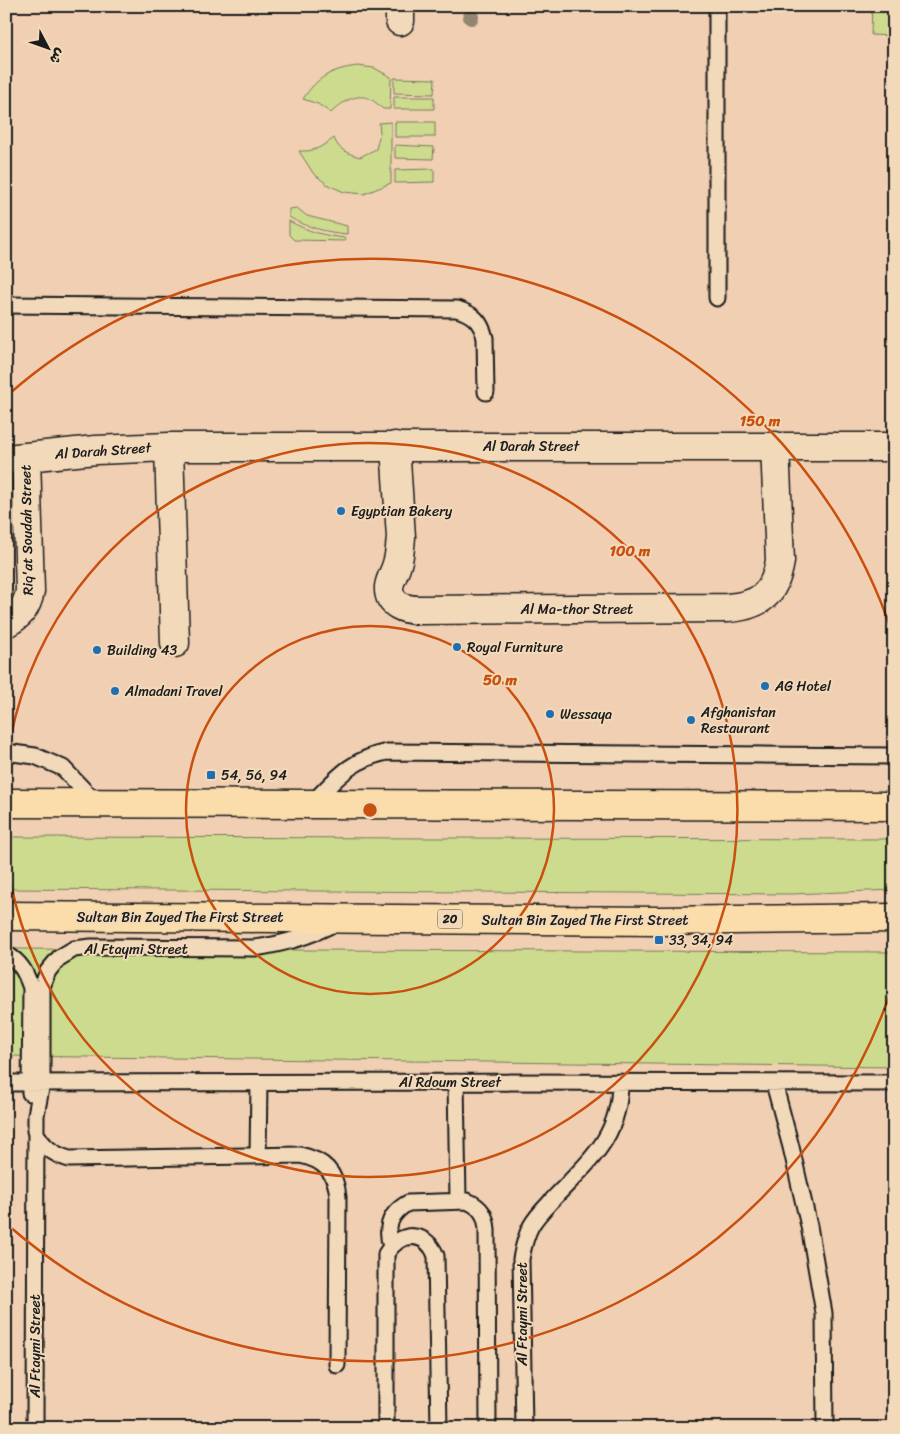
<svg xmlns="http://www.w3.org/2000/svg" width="900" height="1434" font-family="Sriracha,'Playpen Sans Arabic',sans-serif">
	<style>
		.green { fill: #cddb8f; stroke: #747c56 }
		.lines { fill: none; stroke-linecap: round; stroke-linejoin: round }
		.service-casing { stroke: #1c1c1c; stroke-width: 19 }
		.minor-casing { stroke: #1c1c1c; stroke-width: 31 }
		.primary-casing { stroke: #1c1c1c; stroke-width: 31 }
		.service { stroke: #f2d9ba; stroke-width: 15 }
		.minor { stroke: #f2d9ba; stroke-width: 28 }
		.primary { stroke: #faddab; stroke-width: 28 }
		.tree { fill: #948770 }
		.ring { fill: none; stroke: #c9500e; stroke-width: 2.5 }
		.poi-dot { fill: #1f6fb2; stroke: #f2d9ba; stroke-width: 2 }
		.labels { text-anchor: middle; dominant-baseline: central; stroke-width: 4; stroke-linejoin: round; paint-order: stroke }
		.shield { fill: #f2d9ba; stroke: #5c554b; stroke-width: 1 }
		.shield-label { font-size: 12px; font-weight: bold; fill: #1c1c1c }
		.street-label { font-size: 14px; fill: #1c1c1c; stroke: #f2d9ba }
		.poi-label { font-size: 14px; fill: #1c1c1c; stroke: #f2d9ba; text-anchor: start }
		.centre { fill: #c9500e; stroke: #f2d9ba; stroke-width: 2.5 }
		.ring-label { font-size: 15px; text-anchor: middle; font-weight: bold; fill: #c9500e; stroke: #f2d9ba; stroke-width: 4; stroke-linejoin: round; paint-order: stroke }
	</style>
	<rect width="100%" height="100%" fill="#f1cfb3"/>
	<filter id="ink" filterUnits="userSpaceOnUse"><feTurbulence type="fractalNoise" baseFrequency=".02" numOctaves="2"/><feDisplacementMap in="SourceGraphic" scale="10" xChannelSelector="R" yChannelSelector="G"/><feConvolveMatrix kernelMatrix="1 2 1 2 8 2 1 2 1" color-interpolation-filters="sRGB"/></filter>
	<g filter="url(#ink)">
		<path class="green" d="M872,6H894V36L871,35Z
			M358,66L374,68L391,77L390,109H383C379,106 375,101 370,99C356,92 341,103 331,113L318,104L303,99C317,77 332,69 358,66Z
			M394,78L435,79L434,94L394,93Z
			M394,97H434V109H394Z
			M391,122V183L364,194L344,192L328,185L313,173L299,151C314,152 322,147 334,138C338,150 349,154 360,157L376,149L380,133L379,123Z
			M395,122H435V137H395Z
			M395,145L434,147L433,159L395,158Z
			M434,169V182L395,183V170Z
			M297,208L307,216L347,226V234C326,232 308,228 289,217V209Z
			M289,221C307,231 325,236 345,238V241L294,240L289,235Z
			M6,837L894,839V890L791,894L6,889Z
			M6,949L894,952V1067L6,1056Z"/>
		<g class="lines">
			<defs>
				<path id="service" d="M717,6V298
					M6,305L457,309C473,314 481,321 485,338L486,392
					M6,752L35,756L63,768L96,803
					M312,803C337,778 350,760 387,752L894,756
					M6,954C21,962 26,973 31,988L30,1093
					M456,1082L458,1200
					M6,1083L456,1082L894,1083
					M774,1083L791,1147L809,1226L824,1313L825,1428
					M35,1131C43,1147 53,1154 69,1159L300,1155C324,1160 336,1172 338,1197L337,1365
					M258,1156L259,1083
					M391,1247C385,1227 390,1213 408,1203L467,1201C481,1207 486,1215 487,1230L488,1428
					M35,1428L36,1115L42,1083V987L48,971L59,958L74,949L91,947L255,948C283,944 309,937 335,923
					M386,1428V1254C400,1231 426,1230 436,1256L439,1428
					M524,1428L521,1259C523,1248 525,1237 531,1226C537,1215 547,1206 556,1196C590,1160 620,1137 620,1082"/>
				<path id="minor" d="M400,21V6
					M395,446L401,537C400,546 400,555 397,564C395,572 390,579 389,587C388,605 405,610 420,610L727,608C761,606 775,593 780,561L775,446
					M169,447L175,643
					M6,459L96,450L169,447H894
					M6,623C20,616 27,607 30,591L26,457"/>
				<path id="primary" d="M6,803L894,806
					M6,916L660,921L894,918"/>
			</defs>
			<use href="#service" class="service-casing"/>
			<use href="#minor" class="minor-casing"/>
			<use href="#primary" class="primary-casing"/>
			<use href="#service" class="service"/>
			<use href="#minor" class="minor"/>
			<use href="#primary" class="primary"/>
		</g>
		<circle class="tree" cx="471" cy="17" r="8"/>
	</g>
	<g class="ring">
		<circle cx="370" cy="810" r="184"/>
		<path d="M7 759A367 367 0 1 1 7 861"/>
		<path d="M893 985A551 551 0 0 1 9 1226M9 394A551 551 0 0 1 893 635"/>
	</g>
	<g class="poi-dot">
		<circle cx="341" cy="511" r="5"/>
		<circle cx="457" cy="647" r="5"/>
		<circle cx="97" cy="650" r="5"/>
		<circle cx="765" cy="686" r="5"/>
		<circle cx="115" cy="691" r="5"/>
		<circle cx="550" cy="714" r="5"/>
		<circle cx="691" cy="720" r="5"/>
		<rect x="206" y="770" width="10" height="10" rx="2.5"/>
		<rect x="654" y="935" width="10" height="10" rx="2.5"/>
	</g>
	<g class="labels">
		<rect class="shield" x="437.5" y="909.5" width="25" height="19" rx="4"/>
		<g class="shield-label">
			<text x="450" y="919">20</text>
		</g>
		<g class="street-label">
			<text x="531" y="446">Al Darah Street</text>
			<text transform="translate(103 451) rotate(-4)">Al Darah Street</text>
			<text transform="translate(27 530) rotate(-91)">Riq'at Soudah Street</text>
			<text x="577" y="609">Al Ma-thor Street</text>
			<text x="180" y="917">Sultan Bin Zayed The First Street</text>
			<text x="585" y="920">Sultan Bin Zayed The First Street</text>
			<text x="136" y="949">Al Ftaymi Street</text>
			<text x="450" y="1082">Al Rdoum Street</text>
			<text transform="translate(522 1314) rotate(-90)">Al Ftaymi Street</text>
			<text transform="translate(35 1346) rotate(-90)">Al Ftaymi Street</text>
		</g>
		<g class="poi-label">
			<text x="351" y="511">Egyptian Bakery</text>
			<text x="467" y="647">Royal Furniture</text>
			<text x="107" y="650">Building 43</text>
			<text x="775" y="686">AG Hotel</text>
			<text x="125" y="691">Almadani Travel</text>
			<text x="701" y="712">Afghanistan<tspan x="701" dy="16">Restaurant</tspan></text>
			<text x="560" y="714">Wessaya</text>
			<text x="221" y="775">54, 56, 94</text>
			<text x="669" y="940">33, 34, 94</text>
		</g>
	</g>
	<circle cx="370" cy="810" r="8" class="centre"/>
	<g class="ring-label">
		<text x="760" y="426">150 m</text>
		<text x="630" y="556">100 m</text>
		<text x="500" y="685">50 m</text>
	</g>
	<rect width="900" height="1434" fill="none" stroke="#f2d9ba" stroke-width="25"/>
	<rect x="12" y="12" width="875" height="1409" fill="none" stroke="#1c1c1c" stroke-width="2" filter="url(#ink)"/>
	<g transform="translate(48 48) rotate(131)" stroke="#f2d9ba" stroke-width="4" paint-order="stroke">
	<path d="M0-4L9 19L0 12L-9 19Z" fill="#1c1c1c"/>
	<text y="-8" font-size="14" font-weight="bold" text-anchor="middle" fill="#1c1c1c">ش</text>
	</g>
</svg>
